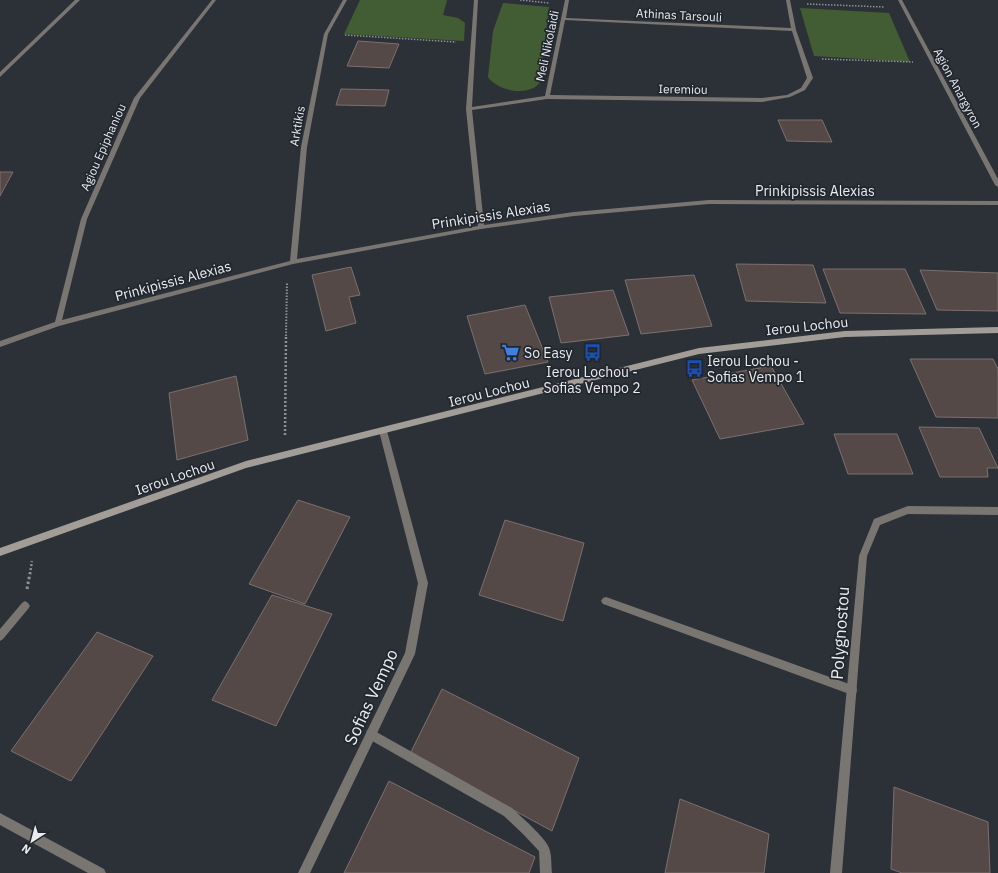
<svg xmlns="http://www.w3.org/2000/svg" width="998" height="873" font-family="'IBM Plex Sans',sans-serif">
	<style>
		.green { fill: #425d33 }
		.building { fill: #544946; stroke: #7b706d }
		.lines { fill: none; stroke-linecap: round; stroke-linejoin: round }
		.path-far3 { stroke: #8d9197; stroke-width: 1.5; stroke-dasharray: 1.5 1.5; stroke-linecap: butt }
		.path-far2 { stroke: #8d9197; stroke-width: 2; stroke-dasharray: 1.5 1.5; stroke-linecap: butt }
		.path-far1 { stroke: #8d9197; stroke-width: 2.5; stroke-dasharray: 2 2; stroke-linecap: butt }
		.path { stroke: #8d9197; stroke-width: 3; stroke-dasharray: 2.5 2.5; stroke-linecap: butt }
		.lane { fill: #797672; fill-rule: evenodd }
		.street { fill: #797672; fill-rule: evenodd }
		.secondary { fill: #a29d97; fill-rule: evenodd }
		.labels { text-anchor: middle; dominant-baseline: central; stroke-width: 3.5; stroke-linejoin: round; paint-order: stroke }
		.far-street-label { font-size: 12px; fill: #e9ecf1; stroke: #22272e }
		.street-label { font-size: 14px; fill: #e9ecf1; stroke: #22272e }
		.poi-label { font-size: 14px; fill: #e9ecf1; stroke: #22272e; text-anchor: start }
		.near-street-label { font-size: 17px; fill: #e9ecf1; stroke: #22272e }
	</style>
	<rect width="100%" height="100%" fill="#2c3138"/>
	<path class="green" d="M360,0H447L443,15L458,18L465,23L464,41L344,34Z
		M503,3L549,7L540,82C538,84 536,87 533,88C520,95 496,89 488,77L493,31Z
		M800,8L889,13L910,62L814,56Z"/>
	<path class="building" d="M358,41L399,44L389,68L347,66Z
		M341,89L389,90L385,106L336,105Z
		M778,120H822L832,142L787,141Z
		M0,172H13L0,196Z
		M736,264L813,265L826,303L746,301Z
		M351,267L360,295L349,297L356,323L326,331L312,275Z
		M823,269H905L926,314L840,313Z
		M920,270L998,273V311L937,310Z
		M694,275L712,326L641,334L625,280Z
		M613,290L629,335L561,343L549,297Z
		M525,305L548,362L485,374L467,316Z
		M910,359H993L998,369V418L936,417Z
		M771,366L804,424L720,439L692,380Z
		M236,376L248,440L177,460L169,393Z
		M919,427L979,428L998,468H987L988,477H940Z
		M834,434H897L913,474H848Z
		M298,500L350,517L305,604L249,584Z
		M505,520L584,543L563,621L479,595Z
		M272,595L332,614L276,726L212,700Z
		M97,632L153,656L71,781L11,751Z
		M442,689L579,758L552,831L410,754Z
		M389,781L535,857L529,873H344Z
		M894,787L988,822L990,873H902L891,869Z
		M680,799L769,834L764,873H665Z"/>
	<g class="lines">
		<path class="path-far3" d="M520,0L549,3
			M807,4L884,7
			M345,35L456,42
			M822,59L913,62"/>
		<path class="path-far2" d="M286,336L287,282"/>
		<path class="path-far1" d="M285,435L286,335
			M30,574L32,561"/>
		<path class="path" d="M27,589L30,573"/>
		<path class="lane" d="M606,597L852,685L856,686L857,690L856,694L852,695L606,605L603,604L601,601L603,598Z
			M371,729L512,808C520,816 546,838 549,848C552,855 551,865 552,873H540L539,851L523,834L504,816L367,738L366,734L367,730Z"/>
		<path class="street" d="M75,0H80L0,77V72Z
			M212,0H216L140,98L87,219L62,320L290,261L301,147L324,34L343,0H347L328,34L307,147L297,259L478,226L466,109L474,0H478L472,107L545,96L565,0H569L566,18L791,28L786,0H790L796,30L813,78L805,90L790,97L762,102L547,99L472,110L484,225L574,212L709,200L998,201V205L709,204L574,216L481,229L293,264L59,326L0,347V341L55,322L81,219L134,98ZM565,20L792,31L807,78L801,88L787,95L762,98L550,95Z
			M898,0H902L998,179V187L995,185Z
			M383,428L386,429L387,431L428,583L415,654L310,873H298L405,653L418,583L379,431L380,429Z
			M908,506L998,507V515L908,514L880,525L867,556L842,873H830L859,556L874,519Z
			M25,601L28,603L30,606L28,609L3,639L0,641V629L22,603Z
			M0,813L104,869L106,873H88L0,825Z"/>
		<path class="secondary" d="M998,327V333L845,337L699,354L246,468L0,556V548L246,461L699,348L845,331Z"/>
	</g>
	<defs>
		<symbol id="bus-bare" viewBox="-9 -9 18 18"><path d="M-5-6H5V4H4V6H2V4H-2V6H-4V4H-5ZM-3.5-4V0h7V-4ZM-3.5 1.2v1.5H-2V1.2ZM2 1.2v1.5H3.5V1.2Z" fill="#1a4fb4" stroke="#22272e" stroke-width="2.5" paint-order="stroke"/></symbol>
		<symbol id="supermarket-bare" viewBox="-9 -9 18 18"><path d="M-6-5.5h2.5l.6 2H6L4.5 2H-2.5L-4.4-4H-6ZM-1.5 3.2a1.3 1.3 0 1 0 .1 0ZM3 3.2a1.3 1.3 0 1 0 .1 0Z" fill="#3f7fe0" stroke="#22272e" stroke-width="2.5" paint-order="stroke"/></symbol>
	</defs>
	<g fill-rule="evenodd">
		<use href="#bus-bare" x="580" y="340" width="25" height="25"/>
		<use href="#supermarket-bare" x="498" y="340" width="25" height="25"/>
		<use href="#bus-bare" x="682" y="356" width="25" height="25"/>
	</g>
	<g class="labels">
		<g class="far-street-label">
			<text transform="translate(679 15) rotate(3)">Athinas Tarsouli</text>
			<text transform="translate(547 46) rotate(-78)">Meli Nikolaidi</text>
			<text transform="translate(958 88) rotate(62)">Agion Anargyron</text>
			<text transform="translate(683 89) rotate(1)">Ieremiou</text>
			<text transform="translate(297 126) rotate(-80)">Arktikis</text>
			<text transform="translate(103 147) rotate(-66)">Agiou Epiphaniou</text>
		</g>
		<g class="street-label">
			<text x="815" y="191">Prinkipissis Alexias</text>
			<text transform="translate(491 215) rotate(-9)">Prinkipissis Alexias</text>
			<text transform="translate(173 281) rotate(-15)">Prinkipissis Alexias</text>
			<text transform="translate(807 326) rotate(-6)">Ierou Lochou</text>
			<text transform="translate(489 392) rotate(-14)">Ierou Lochou</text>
			<text transform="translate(175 477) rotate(-19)">Ierou Lochou</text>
		</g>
		<g class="poi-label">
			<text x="524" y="353">So Easy</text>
			<text x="707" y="361">Ierou Lochou -<tspan x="707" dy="16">Sofias Vempo 1</tspan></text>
			<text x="592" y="372" text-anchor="middle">Ierou Lochou -<tspan x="592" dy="16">Sofias Vempo 2</tspan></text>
		</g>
		<g class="near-street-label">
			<text transform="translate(840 633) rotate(-86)">Polygnostou</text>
			<text transform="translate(371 697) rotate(-65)">Sofias Vempo</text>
		</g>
	</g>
	<g transform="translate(32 841) rotate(216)" stroke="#22272e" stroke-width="3" paint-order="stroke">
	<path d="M0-3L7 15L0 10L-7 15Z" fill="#e9ecf1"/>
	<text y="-6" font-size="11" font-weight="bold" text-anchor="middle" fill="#e9ecf1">N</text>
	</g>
</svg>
